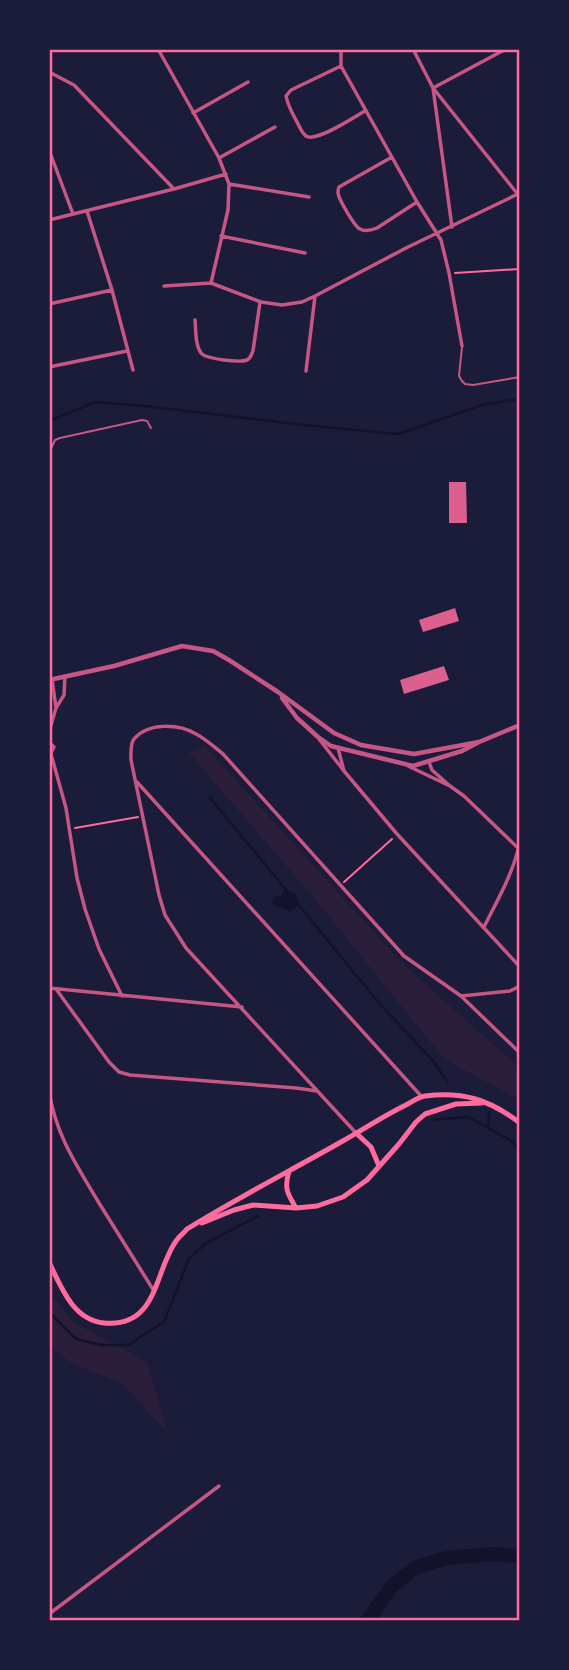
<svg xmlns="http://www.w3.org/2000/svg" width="569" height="1670" font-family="'Fira Sans',sans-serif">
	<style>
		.green { fill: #2a1e3b }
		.water { fill: #12122b }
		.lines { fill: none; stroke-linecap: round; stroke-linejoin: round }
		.stream { stroke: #12122b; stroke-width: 2.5 }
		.river { stroke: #12122b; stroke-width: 14 }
		.building { fill: #dd5f8e }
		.path { stroke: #ff6b9d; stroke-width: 2 }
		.service { stroke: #c65784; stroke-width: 2 }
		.minor { stroke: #c65784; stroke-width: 3.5 }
		.tertiary { stroke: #c65784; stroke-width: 4.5 }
		.secondary { stroke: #ff6b9d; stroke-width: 5 }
		.neatline { fill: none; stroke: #ff6b9d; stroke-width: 2.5 }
	</style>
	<rect width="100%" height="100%" fill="#1b1b3a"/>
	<path class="green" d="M204,745L404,965L520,1068V1096L516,1098L444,1059L319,904L189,753Z
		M49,1291L73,1322L147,1362L168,1433L121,1383L73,1364L49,1347Z"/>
	<path class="water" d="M285,891L293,892L298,899L297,907C287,915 284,906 275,906L272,903L274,897L280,896Z"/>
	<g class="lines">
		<path class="stream" d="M49,421L95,402L145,406L303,425L398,434L485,404L520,399
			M210,798L288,892
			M297,903L379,1003L434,1062L447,1082
			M432,1120L468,1117L510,1140L520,1150
			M488,1128L489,1113
			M49,1312L76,1339L101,1345H128L164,1322L189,1259L206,1243L258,1216"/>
		<path class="river" d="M367,1621L392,1586L416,1567L447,1558L493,1554L520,1556"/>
	</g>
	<path class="building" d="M449,482H466L467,523H449Z
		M455,608L459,621L423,632L419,620Z
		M444,666L449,680L404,694L400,680Z"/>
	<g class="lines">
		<path class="path" d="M455,273L520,269
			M75,828L138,817
			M344,882L392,839"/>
		<path class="service" d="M462,347L459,376L462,381L465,384L473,385L520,377
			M50,451L55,440L60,438L142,420L147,421L151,428"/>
		<path class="minor" d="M158,49L219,158L229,184L228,210L211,283
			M341,49V66L417,202L441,240L449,273L462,346
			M413,49L433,88L520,197
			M341,66L291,90L286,96C288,106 292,113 297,122C299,126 302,133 306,136C316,143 354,117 365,111
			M49,72L74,85L174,189
			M193,113L248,82
			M49,150L73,214
			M392,157L339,187C338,189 338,192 338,193C339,200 355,227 360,229C365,232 372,230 377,228L417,202
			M219,158L275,127
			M229,184L309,197
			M87,211L112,290L133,370
			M49,220L174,189L226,174
			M452,227L433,88L506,49
			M221,236L305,253
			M164,286L211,283L261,302L282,305L302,302L315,296L406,248L520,193
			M49,304L112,290
			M195,320C196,330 195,347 202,354C208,359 239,363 247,360C251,358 251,355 253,351L260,302
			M49,367L127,351
			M306,371L315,296
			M52,679L56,708
			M49,732L56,708L64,695L65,676
			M319,739L344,771L338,748
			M49,742L54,747L51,753
			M51,754L66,808L77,878L85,909L99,949L122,996
			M408,766L450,786L432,770L429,762
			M344,771L397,834L520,967
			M137,782L422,1097
			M450,786L464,796L518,848
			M484,927C498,899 514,872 520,841
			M49,988L242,1007
			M56,989L109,1062L119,1072L130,1075L296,1088L317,1091
			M461,996L510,991L520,986
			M49,1090C55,1134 77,1166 99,1203C117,1232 136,1262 154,1291
			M356,1133L186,948L165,915L159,895L131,760C131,754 130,744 134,739C148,722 179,724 196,734C206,739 214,747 223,754L404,956L461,996L520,1053
			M49,1614L219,1486"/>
		<path class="tertiary" d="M49,680L114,666L182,646L213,651L229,660L278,692L334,733L361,745L414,754L479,742
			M282,698L297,718L318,737L331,746L413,766L462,751L479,742L520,725"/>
		<path class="secondary" d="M356,1133L371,1147L379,1166
			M289,1171C284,1188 287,1193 296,1208
			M202,1223L234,1210L253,1205L296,1208L317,1206L343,1197L367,1180L399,1144L416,1122L425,1114L456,1104L482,1103
			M49,1262C61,1287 73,1320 104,1323C158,1328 154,1272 176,1241C179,1236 184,1233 187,1229C237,1198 290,1171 341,1142C363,1130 383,1116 406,1105C412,1102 418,1097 425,1096C463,1091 490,1100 520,1123"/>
	</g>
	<rect width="569" height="1670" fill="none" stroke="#1b1b3a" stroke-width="102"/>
	<rect x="51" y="51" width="467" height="1568" class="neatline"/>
</svg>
